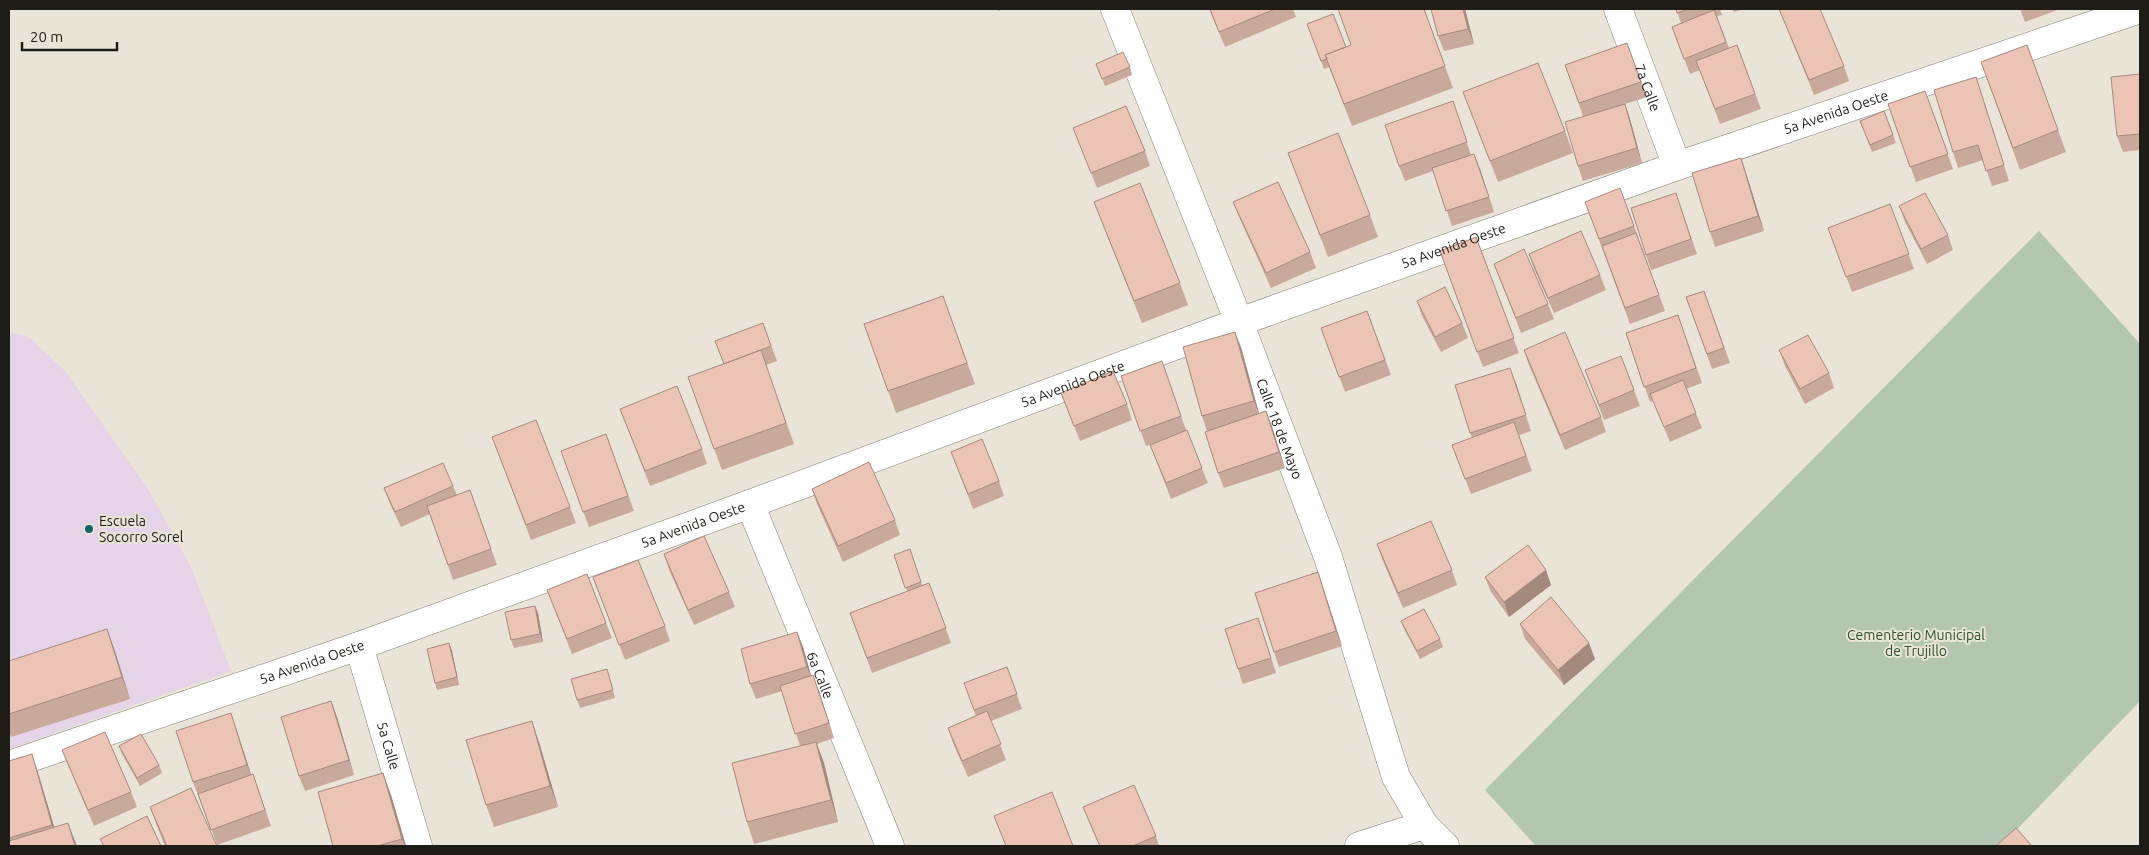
<svg xmlns="http://www.w3.org/2000/svg" width="2149" height="855" font-family="Ubuntu,sans-serif">
	<style>
		.education { fill: #e5d4e7 }
		.green { fill: #b2c6b2 }
		.lines { fill: none; stroke-linecap: round; stroke-linejoin: round }
		.street-casing { stroke: #827e71; stroke-width: 29 }
		.street { stroke: #fff; stroke-width: 28 }
		.wall { fill: #caa99d }
		.shaded-wall { fill: #a4897f }
		.building { fill: #ebc4b6; stroke: #a4897f }
		.poi-dot { fill: #156469; stroke: #e9e4d7; stroke-width: 2 }
		.labels { text-anchor: middle; dominant-baseline: central; stroke-width: 4; stroke-linejoin: round; paint-order: stroke }
		.street-label { font-size: 14px; fill: #1d1c17; stroke: #e9e4d7 }
		.poi-label { font-size: 14px; fill: #1d1c17; stroke: #e9e4d7; text-anchor: start }
		.park-label { font-size: 14px; fill: #2a522b; stroke: #e9e4d7 }
	</style>
	<rect width="100%" height="100%" fill="#e9e4d7"/>
	<path class="education" d="M9,332L29,337L65,371L148,489L192,569L231,671L9,749Z"/>
	<path class="green" d="M2039,231L2140,344V701L2001,846H1536L1485,790Z"/>
	<g class="lines">
		<defs>
			<g id="street">
				<path id="s1" d="M1115,9L1239,322L1328,557L1396,777L1424,825L1445,846"/>
				<path id="s2" d="M1618,9L1677,166"/>
				<path id="s3" d="M750,504L890,846"/>
				<path id="s4" d="M359,646L418,846"/>
				<path id="s5" d="M9,765L359,646L750,504L1239,322L1677,166L2140,9"/>
				<path d="M1359,846L1424,825"/>
			</g>
		</defs>
		<use href="#street" class="street-casing"/>
		<use href="#street" class="street"/>
	</g>
	<path class="wall" d="M997,9H1004L998,11Z
		M1209,9H1293L1296,17L1225,47Z
		M1424,9L1453,88L1352,126L1329,67L1324,69L1307,24L1346,47Z
		M1465,9L1474,44L1444,51L1438,36Z
		M1676,9H1720L1722,15L1717,16L1729,48L1737,45L1761,109L1720,124L1700,70L1690,74L1672,27L1681,23Z
		M1732,9H1745L1734,12Z
		M1779,9L1844,66L1849,81L1814,95Z
		M2020,9H2060L2025,22Z
		M1627,43L1647,97L1625,104L1630,119L1642,163L1583,181L1578,166L1583,116L1565,65Z
		M2027,45L2066,152L2020,170L1981,62Z
		M1096,64L1130,67L1132,75L1105,86Z
		M2140,74V150L2123,152L2117,136Z
		M1976,77L2009,181L1992,186L1983,160L1958,168L1953,152Z
		M1925,91L1953,169L1916,182L1888,104Z
		M1463,92L1565,131L1573,153L1498,182Z
		M1884,111L1896,143L1872,152L1860,121Z
		M1458,116L1471,155L1480,169L1494,212L1452,226L1433,171L1405,181L1399,166Z
		M1073,128L1145,151L1150,166L1097,188Z
		M1288,153L1370,215L1378,237L1328,257Z
		M1746,173L1764,231L1715,247L1710,232Z
		M1094,202L1180,283L1188,305L1142,323L1102,223Z
		M1233,202L1310,252L1316,268L1271,288L1239,217Z
		M1585,202L1634,226L1665,311L1630,324Z
		M1890,204L1914,269L1852,292L1828,228Z
		M1899,206L1948,235L1953,250L1927,264L1905,222Z
		M1681,208L1697,254L1651,270L1646,255Z
		M1476,237L1519,353L1483,367L1440,251Z
		M1529,254L1600,275L1606,290L1554,313L1534,269Z
		M1494,264L1548,304L1554,319L1521,333Z
		M1704,291L1730,363L1712,369L1686,297Z
		M943,296L975,384L896,413L864,324Z
		M1417,301L1462,323L1468,338L1441,352L1422,316Z
		M1367,311L1391,375L1345,392L1321,328Z
		M1678,315L1702,383L1686,389L1702,428L1670,442L1653,401L1650,402L1626,333Z
		M763,323L777,361L766,365L794,444L722,470L688,377L724,364L715,341Z
		M1241,347L1259,414L1266,411L1285,468L1224,488L1218,473L1207,431L1202,416Z
		M1524,350L1601,417L1606,432L1565,450L1529,365Z
		M1779,350L1829,373L1834,388L1805,404L1785,366Z
		M1162,361L1186,430L1208,483L1171,499L1150,445L1153,443L1146,446L1121,376Z
		M1510,368L1531,431L1519,435L1532,471L1471,494L1452,445L1472,438L1455,385Z
		M1585,370L1634,390L1640,406L1604,420Z
		M1061,393L1127,404L1132,420L1080,441Z
		M620,409L702,449L707,464L650,486Z
		M606,434L634,511L589,527L561,451Z
		M492,437L570,507L576,523L531,540Z
		M951,452L999,481L1004,496L973,509Z
		M453,486L457,495L470,490L497,565L453,580L430,514L401,527L390,504L384,488Z
		M812,489L895,520L900,535L843,562L817,504Z
		M1377,544L1452,570L1457,585L1403,608L1382,559Z
		M910,549L922,585L929,583L951,643L872,673L850,613L907,591L894,555Z
		M664,554L729,592L735,607L694,625L669,570Z
		M1546,570L1551,585L1509,617L1491,592L1485,577Z
		M1318,572L1342,646L1279,667L1274,652Z
		M593,577L665,626L670,641L625,660Z
		M547,590L606,623L612,638L572,654Z
		M535,606L538,613L543,642L514,648L511,640Z
		M1401,621L1440,639L1443,647L1420,659L1404,629Z
		M1520,624L1595,659L1564,685L1525,639Z
		M107,629L130,699L11,737L9,730V661Z
		M797,632L803,647L811,676L819,691L834,738L817,744L824,763L838,822L754,844L747,822L800,746L782,691L756,699L750,684Z
		M1263,633L1276,673L1243,684L1238,669Z
		M449,643L452,651L459,685L437,690L435,683Z
		M1007,667L1022,709L991,721L1006,760L968,777L953,743L948,728L976,716L964,683Z
		M607,669L615,698L580,708L577,700Z
		M331,701L337,717L354,775L305,791L299,776Z
		M236,728L251,775L253,774L271,826L217,845L200,797L199,798L193,782Z
		M539,742L558,807L494,827L486,805Z
		M119,746L159,765L162,773L140,786L122,754Z
		M62,750L131,792L137,807L94,826L68,765Z
		M9,761L39,776L54,827L9,846Z
		M383,773L391,795L406,846H333Z
		M150,807L217,846H165L158,829Z
		M1083,807L1156,836L1159,846H1099Z"/>
	<path class="shaded-wall" d="M1463,9H1465L1474,44L1468,29Z
		M1625,104L1630,119L1642,163L1637,148Z
		M1474,154L1480,169L1494,212L1489,197Z
		M1741,158L1746,173L1764,231L1758,216Z
		M1235,332L1241,347L1260,417L1254,401Z
		M1510,368L1516,383L1531,431L1526,415Z
		M1266,411L1272,426L1285,468L1279,452Z
		M1546,570L1551,585L1509,617L1504,602Z
		M1318,572L1323,587L1342,646L1336,631Z
		M535,606L538,613L543,642L540,634Z
		M107,629L115,651L130,699L122,677Z
		M797,632L803,647L813,682L807,667Z
		M449,643L452,651L459,685L457,677Z
		M1589,643L1595,659L1564,685L1558,670Z
		M813,675L819,691L834,738Z
		M331,701L337,717L354,775L349,760Z
		M231,713L236,728L253,780L247,765Z
		M532,721L539,742L558,807L550,786Z
		M816,742L824,763L838,822L831,800Z
		M32,754L39,776L60,846L52,825Z
		M383,773L391,795L406,846H405L402,839Z
		M68,823L77,846H75Z"/>
	<path class="building" d="M1210,9H1275L1219,32Z
		M1338,9H1424L1445,66L1344,104L1325,55L1351,45Z
		M1431,9H1463L1468,29L1438,36Z
		M1676,9H1689L1677,13Z
		M1779,9H1820L1844,66L1809,80Z
		M1714,10L1726,42L1684,59L1672,27Z
		M1333,14L1346,47L1325,55L1327,59L1321,61L1307,24Z
		M1627,43L1641,82L1579,103L1565,65Z
		M1737,45L1755,94L1715,109L1696,61Z
		M2027,45L2058,130L2013,148L1981,62Z
		M1123,52L1130,67L1102,79L1096,64Z
		M1538,63L1565,131L1490,161L1463,92Z
		M2140,74V134L2117,136L2111,77Z
		M1976,77L2004,165L1986,171L1978,145L1953,152L1934,90Z
		M1925,91L1948,154L1910,167L1888,104Z
		M1453,101L1467,142L1399,166L1385,125Z
		M1625,104L1637,148L1578,166L1565,122Z
		M1126,106L1145,151L1091,173L1073,128Z
		M1884,111L1893,135L1870,145L1860,121Z
		M1338,133L1370,215L1320,235L1288,153Z
		M1474,154L1489,197L1446,211L1432,168Z
		M1741,158L1758,216L1710,232L1692,173Z
		M1278,182L1310,252L1266,273L1233,202Z
		M1140,183L1180,283L1134,301L1094,202Z
		M1620,188L1634,226L1599,239L1585,202Z
		M1676,193L1691,239L1646,255L1631,208Z
		M1925,193L1948,235L1921,249L1899,206Z
		M1890,204L1909,254L1846,277L1828,228Z
		M1581,231L1600,275L1548,298L1529,254Z
		M1636,233L1659,295L1625,308L1602,246Z
		M1476,237L1514,338L1477,352L1440,251Z
		M1524,249L1548,304L1516,318L1494,264Z
		M1445,287L1462,323L1435,337L1417,301Z
		M1704,291L1724,348L1707,354L1686,297Z
		M943,296L967,363L888,391L864,324Z
		M1367,311L1385,360L1339,377L1321,328Z
		M1678,315L1696,368L1644,387L1626,333Z
		M763,323L771,346L724,364L715,341Z
		M1235,332L1254,401L1202,416L1183,347Z
		M1565,332L1601,417L1560,435L1524,350Z
		M1808,335L1829,373L1800,389L1779,350Z
		M761,350L786,423L714,449L688,377Z
		M1621,356L1634,390L1599,405L1585,370Z
		M1162,361L1181,416L1140,431L1121,376Z
		M1510,368L1526,415L1470,433L1455,385Z
		M1113,371L1127,404L1074,426L1061,393Z
		M1683,380L1696,413L1664,427L1650,394Z
		M677,386L702,449L645,471L620,409Z
		M1266,411L1279,452L1218,473L1205,432Z
		M536,420L570,507L526,525L492,437Z
		M1514,422L1526,456L1465,479L1452,445Z
		M1187,430L1202,468L1166,483L1150,445Z
		M606,434L628,496L583,512L561,451Z
		M982,439L999,481L968,494L951,452Z
		M869,462L895,520L838,546L812,489Z
		M443,463L453,486L395,512L384,488Z
		M470,490L491,549L448,565L427,506Z
		M1431,521L1452,570L1398,593L1377,544Z
		M704,536L729,592L688,610L664,554Z
		M1528,545L1546,570L1504,602L1485,577Z
		M910,549L921,582L905,588L894,555Z
		M638,560L665,626L619,645L593,577Z
		M1318,572L1336,631L1274,652L1255,593Z
		M587,574L606,623L567,639L547,590Z
		M929,583L946,628L867,658L850,613Z
		M1551,597L1589,643L1558,670L1520,624Z
		M535,606L540,634L511,640L505,612Z
		M1424,609L1440,639L1417,651L1401,621Z
		M1258,618L1271,658L1238,669L1225,629Z
		M107,629L122,677L9,714V661Z
		M797,632L807,667L750,684L741,649Z
		M449,643L457,677L435,683L427,649Z
		M1007,667L1017,694L974,710L964,683Z
		M607,669L613,690L577,700L571,679Z
		M813,675L829,723L795,734L780,686Z
		M331,701L349,760L299,776L281,717Z
		M987,711L1001,744L962,761L948,728Z
		M231,713L247,765L193,782L176,731Z
		M532,721L550,786L486,805L466,740Z
		M105,732L131,792L88,810L62,750Z
		M141,734L159,765L137,778L119,746Z
		M816,742L831,800L747,822L732,763Z
		M32,754L52,825L9,838V761Z
		M383,773L402,839L377,846H333L318,792Z
		M253,774L265,810L211,830L198,794Z
		M1134,785L1156,836L1133,846H1100L1083,807Z
		M191,788L217,846H167L150,807Z
		M1052,792L1073,846H1006L994,816Z
		M147,816L161,846H104L100,839Z
		M68,823L75,846H9V841Z
		M2016,828L2032,846H1996Z"/>
	<circle class="poi-dot" cx="89" cy="529" r="5"/>
	<g class="labels">
		<g class="street-label">
			<text stroke="none"><textPath href="#s2" startOffset="84">7a Calle</textPath></text>
			<text stroke="none"><textPath href="#s5" startOffset="1940">5a Avenida Oeste</textPath></text>
			<text stroke="none"><textPath href="#s5" startOffset="1535">5a Avenida Oeste</textPath></text>
			<text stroke="none"><textPath href="#s5" startOffset="1130">5a Avenida Oeste</textPath></text>
			<text stroke="none"><textPath href="#s1" startOffset="451">Calle 18 de Mayo</textPath></text>
			<text stroke="none"><textPath href="#s5" startOffset="725">5a Avenida Oeste</textPath></text>
			<text stroke="none"><textPath href="#s5" startOffset="320">5a Avenida Oeste</textPath></text>
			<text stroke="none"><textPath href="#s3" startOffset="185">6a Calle</textPath></text>
			<text stroke="none"><textPath href="#s4" startOffset="104">5a Calle</textPath></text>
		</g>
		<g class="poi-label">
			<text x="99" y="521">Escuela<tspan x="99" dy="16">Socorro Sorel</tspan></text>
		</g>
		<g class="park-label">
			<text x="1916" y="635">Cementerio Municipal<tspan x="1916" dy="16">de Trujillo</tspan></text>
		</g>
	</g>
	<rect width="2149" height="855" fill="none" stroke="#1d1c17" stroke-width="20"/>
	<path d="M22 42v8h95v-8" fill="none" stroke="#1d1c17" stroke-width="2.5"/>
	<text x="30" y="42" font-size="15" fill="#1d1c17" stroke="#e9e4d7" stroke-width="4" paint-order="stroke">20 m</text>
</svg>
